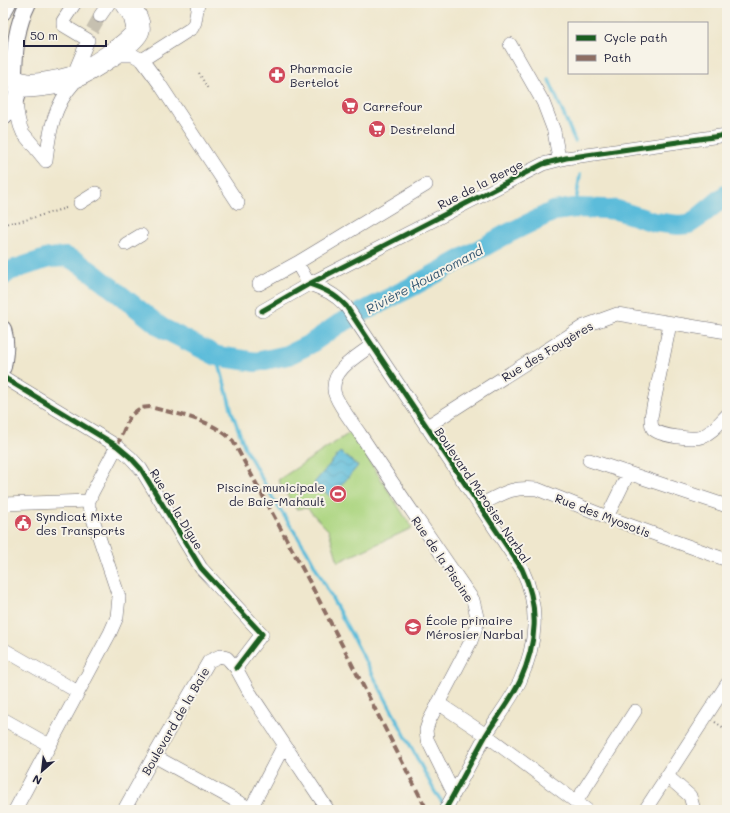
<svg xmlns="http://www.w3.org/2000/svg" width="730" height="813" font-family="Mali,sans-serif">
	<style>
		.pitch { fill: #acd580; stroke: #677c5e }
		.water { fill: url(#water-waves); stroke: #3e6f8a }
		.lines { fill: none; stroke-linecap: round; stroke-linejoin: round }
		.stream { stroke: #5bbcda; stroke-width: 3.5 }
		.river { stroke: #5bbcda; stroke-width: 20 }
		.minor-tunnel { stroke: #c6c0b0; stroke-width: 13; stroke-dasharray: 13 6; stroke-linecap: butt }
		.minor-casing { stroke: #6a676e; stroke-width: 14 }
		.major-casing { stroke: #6a676e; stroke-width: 18 }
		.path { stroke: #6a676e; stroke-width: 2; stroke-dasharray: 1 3; stroke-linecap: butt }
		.minor { stroke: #fff; stroke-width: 13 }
		.major { stroke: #fff; stroke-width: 16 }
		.quiet { stroke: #8d6e63; stroke-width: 4; stroke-dasharray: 8 4; stroke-linecap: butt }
		.cycleway-casing { stroke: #f7f3e8; stroke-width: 8 }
		.cycleway { stroke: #1b5e20; stroke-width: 5 }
		.labels { text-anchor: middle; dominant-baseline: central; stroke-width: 4; stroke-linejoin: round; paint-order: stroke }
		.poi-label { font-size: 12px; fill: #22223b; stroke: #f7f3e8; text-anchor: start }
		.street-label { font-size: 12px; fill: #22223b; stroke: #f7f3e8 }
		.water-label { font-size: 13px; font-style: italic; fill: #365873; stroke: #f7f3e8 }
	</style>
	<defs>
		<pattern id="water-waves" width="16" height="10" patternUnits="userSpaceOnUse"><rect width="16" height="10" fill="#5bbcda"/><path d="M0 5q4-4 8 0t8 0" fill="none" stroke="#4b98b2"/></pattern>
	</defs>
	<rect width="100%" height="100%" fill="#f7f3e8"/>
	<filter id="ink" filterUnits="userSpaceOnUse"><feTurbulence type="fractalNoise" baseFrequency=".025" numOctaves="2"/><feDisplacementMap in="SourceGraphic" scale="8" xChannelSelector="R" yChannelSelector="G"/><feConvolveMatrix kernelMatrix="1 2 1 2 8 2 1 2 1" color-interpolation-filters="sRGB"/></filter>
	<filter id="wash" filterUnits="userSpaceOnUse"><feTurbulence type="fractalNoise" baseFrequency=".012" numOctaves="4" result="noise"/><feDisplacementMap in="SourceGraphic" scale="16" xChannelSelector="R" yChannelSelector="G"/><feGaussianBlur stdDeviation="0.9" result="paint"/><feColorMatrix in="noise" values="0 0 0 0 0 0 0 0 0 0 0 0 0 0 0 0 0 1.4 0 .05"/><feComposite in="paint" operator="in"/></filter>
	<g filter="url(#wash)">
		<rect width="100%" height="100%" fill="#efe7cd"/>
		<path class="pitch" d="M351,432L412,528L338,562L329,531L307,508L296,509L278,480Z"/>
		<path class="water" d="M340,452L358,466L331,497L314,483Z"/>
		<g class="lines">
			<path class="stream" d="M549,80L575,141
				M575,208L580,175
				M217,356L232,412L245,448L272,497L307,551L435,792L445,806"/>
			<path class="river" d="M3,276L9,271L49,258L66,257L77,262L93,273L162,328L217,356L256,362L288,355L310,344L339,324L415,285L505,235L554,211L575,208L605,209L617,210L654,222L678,225L689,224L698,218L727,194"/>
		</g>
	</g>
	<g filter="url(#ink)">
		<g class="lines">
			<path class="minor-tunnel" d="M92,30L100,16"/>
			<defs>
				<path id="minor" d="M75,3L63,21V25L88,40L75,71
					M100,16L109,3
					M510,44L543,102L554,131L559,159
					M120,55H133L142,60L159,83L238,203
					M142,60L192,28L195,22L198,3
					M16,77C20,78 24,80 28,80C37,81 58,77 68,74C80,71 128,40 133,29L130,17L121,3
					M17,91C31,92 53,89 66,85C81,81 140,47 143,31C145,21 138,11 133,3
					M16,101C17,113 18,123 23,133L46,161
					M46,161C49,132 54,105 74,83
					M80,203L96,193
					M126,244L141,235
					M259,284L297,263
					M309,284C324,289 335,294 346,306L522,569C540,607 537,643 520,681C511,700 497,717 486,735C472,760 459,785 445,810
					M309,284L297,263L426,185
					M262,311L309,284L543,164L566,158L727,135
					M670,324L651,417C651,422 651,426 653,429C660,436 693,440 701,437C712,433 719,423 727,415
					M372,345C358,356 332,369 334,390C334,399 354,425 360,434C397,490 435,545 473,600L478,621L471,641L429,721L426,730L427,739L454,794
					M3,377L117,446L130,457L141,469L201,568L262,634L236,668
					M426,427L584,326L617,314L727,332
					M589,460L727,506
					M3,504L89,501
					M480,505C502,494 511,486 537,489L607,517L727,560
					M607,517L628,474
					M3,649L78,692
					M438,703L486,735L587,810
					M3,719L49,745
					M154,756L251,809
					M667,776L690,796L694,810
					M576,802L635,711
					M15,810L110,633L117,617L119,597L89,507V501L92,493L117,446
					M124,810L154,756L209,661L220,656L227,658L236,668L248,690L328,810
					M250,810L284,745
					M645,810L727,684"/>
				<path id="major" d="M3,12L8,3
					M3,60C23,76 21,101 3,117
					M14,73C15,46 16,27 28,3
					M3,329C7,342 5,354 3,367"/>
			</defs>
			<use href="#minor" class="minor-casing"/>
			<use href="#major" class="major-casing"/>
			<path class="path" d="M199,73L208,89
				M3,224L22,221L66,208
				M715,722L727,730"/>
			<use href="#minor" class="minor"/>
			<use href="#major" class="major"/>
			<path class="quiet" d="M117,446L130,416L140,408L150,407C179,415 212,419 233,441L307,577L427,810"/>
			<defs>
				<path id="cycleway" d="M309,284C324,289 335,294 346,306L522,569C540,607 537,643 520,681C511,700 497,717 486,735C472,760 459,785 445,810
					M262,311L309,284L543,164L566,158L727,135
					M3,377L117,446L130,457L141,469L201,568L262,634L236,668"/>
			</defs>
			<use href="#cycleway" class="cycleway-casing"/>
			<use href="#cycleway" class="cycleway"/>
		</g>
	</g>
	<defs>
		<symbol id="pharmacy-disc" viewBox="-11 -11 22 22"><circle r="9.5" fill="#d1495b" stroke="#f7f3e8"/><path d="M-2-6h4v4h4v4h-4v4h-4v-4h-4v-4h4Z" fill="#fff"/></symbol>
		<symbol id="supermarket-disc" viewBox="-11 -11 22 22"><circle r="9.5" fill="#d1495b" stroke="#f7f3e8"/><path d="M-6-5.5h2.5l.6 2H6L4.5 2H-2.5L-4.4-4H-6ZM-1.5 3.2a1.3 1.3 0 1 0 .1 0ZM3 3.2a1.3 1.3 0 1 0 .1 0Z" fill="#fff"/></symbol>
		<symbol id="stadium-disc" viewBox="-11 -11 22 22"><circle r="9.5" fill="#d1495b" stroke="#f7f3e8"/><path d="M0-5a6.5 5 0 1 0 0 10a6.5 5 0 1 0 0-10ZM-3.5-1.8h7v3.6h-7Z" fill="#fff"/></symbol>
		<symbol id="civic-disc" viewBox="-11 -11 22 22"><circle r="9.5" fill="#d1495b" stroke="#f7f3e8"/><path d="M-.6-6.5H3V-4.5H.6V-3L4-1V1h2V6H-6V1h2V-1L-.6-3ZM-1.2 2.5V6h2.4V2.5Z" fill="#fff"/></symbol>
		<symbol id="school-disc" viewBox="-11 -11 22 22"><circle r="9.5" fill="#d1495b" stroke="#f7f3e8"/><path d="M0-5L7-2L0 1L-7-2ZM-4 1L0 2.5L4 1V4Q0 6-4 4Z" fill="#fff"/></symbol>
	</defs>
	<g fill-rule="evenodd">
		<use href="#pharmacy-disc" x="267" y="65" width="20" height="20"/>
		<use href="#supermarket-disc" x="340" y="96" width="20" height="20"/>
		<use href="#supermarket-disc" x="367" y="119" width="20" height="20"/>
		<use href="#stadium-disc" x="328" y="484" width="20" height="20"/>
		<use href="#civic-disc" x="13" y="513" width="20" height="20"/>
		<use href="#school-disc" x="403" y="617" width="20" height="20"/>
	</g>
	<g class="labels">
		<g class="poi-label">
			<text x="290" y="68">Pharmacie<tspan x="290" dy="14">Bertelot</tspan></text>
			<text x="363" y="106">Carrefour</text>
			<text x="390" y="129">Destreland</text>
			<text x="325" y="487" text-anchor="end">Piscine municipale<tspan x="325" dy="14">de Baie-Mahault</tspan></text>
			<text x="36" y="516">Syndicat Mixte<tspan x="36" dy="14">des Transports</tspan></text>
			<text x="426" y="620">École primaire<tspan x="426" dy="14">Mérosier Narbal</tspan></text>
		</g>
		<g class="street-label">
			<text transform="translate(480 184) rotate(-27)">Rue de la Berge</text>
			<text transform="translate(547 351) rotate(-31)">Rue des Fougères</text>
			<text transform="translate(483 495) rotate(56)">Boulevard Mérosier Narbal</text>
			<text transform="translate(177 509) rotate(59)">Rue de la Digue</text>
			<text transform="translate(603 515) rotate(21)">Rue des Myosotis</text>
			<text transform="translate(443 559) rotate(56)">Rue de la Piscine</text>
			<text transform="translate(175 721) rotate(-60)">Boulevard de la Baie</text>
		</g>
		<g class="water-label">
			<text transform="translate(424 279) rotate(-28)">Rivière Houaromand</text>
		</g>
	</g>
	<rect width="730" height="813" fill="none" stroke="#f7f3e8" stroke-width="16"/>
	<rect x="568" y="22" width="140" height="52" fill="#f7f3e8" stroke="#a29fa3"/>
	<rect x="576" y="35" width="20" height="6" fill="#1b5e20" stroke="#a29fa3"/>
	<text x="604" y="42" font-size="12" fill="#22223b">Cycle path</text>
	<rect x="576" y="55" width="20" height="6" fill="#8d6e63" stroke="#a29fa3"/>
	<text x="604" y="62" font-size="12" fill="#22223b">Path</text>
	<g transform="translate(42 771) rotate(208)" stroke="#f7f3e8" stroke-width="3" paint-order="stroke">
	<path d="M0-3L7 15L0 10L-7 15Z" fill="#22223b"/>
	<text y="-6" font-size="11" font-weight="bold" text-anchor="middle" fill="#22223b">N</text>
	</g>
	<path d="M24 40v6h82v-6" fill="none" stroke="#22223b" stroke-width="2"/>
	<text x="30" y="40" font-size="12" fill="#22223b" stroke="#f7f3e8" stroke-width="3" paint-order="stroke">50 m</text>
</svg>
